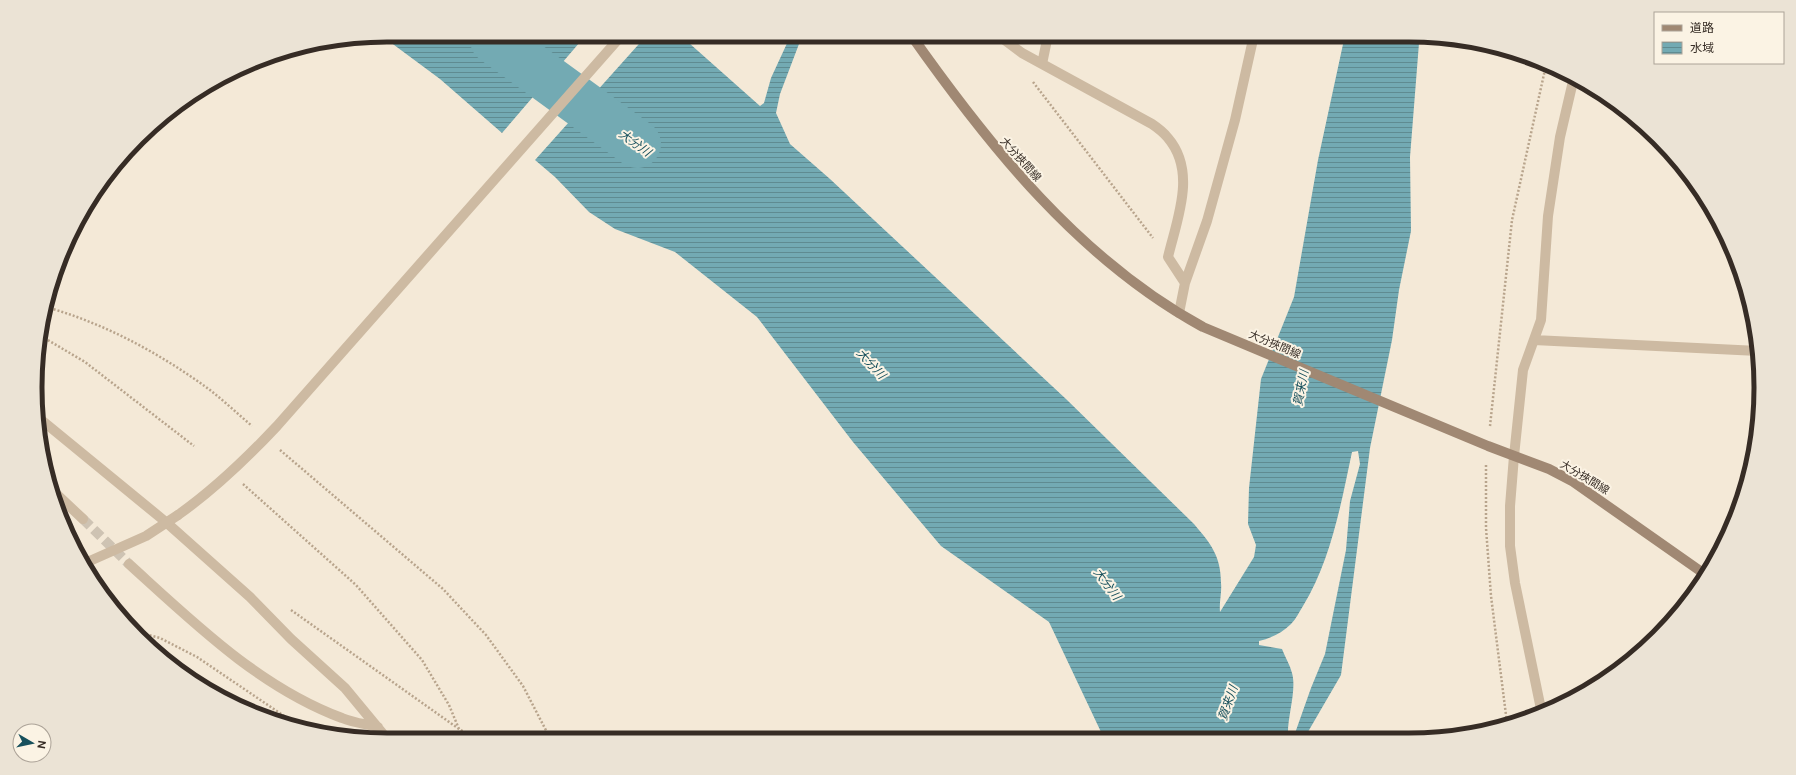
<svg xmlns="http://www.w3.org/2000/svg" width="1796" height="775" font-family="'DM Sans','Noto Sans JP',sans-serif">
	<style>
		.water { fill: url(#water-rules); fill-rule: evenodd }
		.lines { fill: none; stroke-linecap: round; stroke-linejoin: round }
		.stream { stroke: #73aab3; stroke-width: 8 }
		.river { stroke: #73aab3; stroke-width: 48 }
		.minor-tunnel { stroke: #cec3b3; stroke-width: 10; stroke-dasharray: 10 5; stroke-linecap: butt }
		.path { stroke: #b8a48c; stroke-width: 2.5; stroke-dasharray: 2 2; stroke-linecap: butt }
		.minor { stroke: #cdbaa2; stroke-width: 10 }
		.tertiary { stroke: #cdbaa2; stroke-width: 10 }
		.secondary { stroke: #a08873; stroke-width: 10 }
		.tertiary-bridge { stroke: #cdbaa2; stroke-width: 10 }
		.labels { text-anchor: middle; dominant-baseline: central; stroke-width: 4; stroke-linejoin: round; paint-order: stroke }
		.street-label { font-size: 11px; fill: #362c25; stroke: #fbf3e4 }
		.water-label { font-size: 12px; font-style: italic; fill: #17505c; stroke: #fbf3e4 }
		.rim { fill: none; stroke: #362c25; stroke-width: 5 }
	</style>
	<defs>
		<pattern id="water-rules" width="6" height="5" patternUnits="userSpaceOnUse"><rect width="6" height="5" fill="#73aab3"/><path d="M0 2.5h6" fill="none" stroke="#5f8b91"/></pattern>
	</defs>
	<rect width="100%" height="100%" fill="#f4e9d7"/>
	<path class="water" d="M586,35L502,133L440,79L386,39L384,36Z
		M647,35H680L760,106L764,103L771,78L789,39L799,44L780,94L776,113L790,144L830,179L1066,399L1194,524C1211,544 1221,556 1221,583C1222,593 1219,602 1220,612L1254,557L1256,545L1248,524L1249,488L1261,379L1294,297L1318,160L1345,35H1409L1418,36L1419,43L1410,157L1411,231L1399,290L1392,340L1370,448L1341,675L1305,737L1122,738L1121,736L1101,732L1049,622L941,546L853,442L757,317L675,252L615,229L589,212L555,177L535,160ZM1358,451L1360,464L1350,501L1346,550L1325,654L1311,688L1294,736H1288C1287,717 1297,690 1292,673C1290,665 1285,657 1282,649L1259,645V641C1271,638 1282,633 1291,624C1296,619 1299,612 1303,606C1331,560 1341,504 1352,452Z"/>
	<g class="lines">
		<path class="stream" d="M793,41L796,35"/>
		<path class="river" d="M494,40L637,144"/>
		<path class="minor-tunnel" d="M83,519L129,564"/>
		<path class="path" d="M1033,82L1153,238
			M46,307C104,323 161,354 210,390C224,401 238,414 252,426
			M41,336L85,362L194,446
			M1490,426L1512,220L1546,65
			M280,450L443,589L486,635L523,686L551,740
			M1486,465V528L1491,596L1507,723
			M243,484L356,585L422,660L449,705L459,729L466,740
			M291,610L459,729L479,740
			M138,632L160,638L197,657L287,718L294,725"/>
		<path class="minor" d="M998,35L1022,53L1152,124C1158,128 1164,133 1168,138C1197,172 1177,219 1168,257L1185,283
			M1042,64L1048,35
			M1179,313L1185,283L1207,221L1235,120L1254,35
			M1534,340L1758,351
			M39,418L167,523L250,597L291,639L345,688L388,740
			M1514,456L1523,370L1541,320L1548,216L1560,137L1574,77
			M51,489L83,519
			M129,564C194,623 259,687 342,718C354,723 366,724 378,727"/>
		<path class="tertiary" d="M1514,456L1510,506V546L1515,583L1542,714
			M83,564L146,536L178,515"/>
		<path class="secondary" d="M911,35C990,147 1080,260 1203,327L1488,446L1549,469L1572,481L1706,575"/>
		<path class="tertiary-bridge" d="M178,515C215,489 246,459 277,426L622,35"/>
	</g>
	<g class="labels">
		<g class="street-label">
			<text transform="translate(1021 159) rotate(48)">大分挾間線</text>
			<text transform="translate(1275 344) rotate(23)">大分挾間線</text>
			<text transform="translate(1585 477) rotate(31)">大分挾間線</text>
		</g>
		<g class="water-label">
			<text transform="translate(635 143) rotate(36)">大分川</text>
			<text transform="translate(871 364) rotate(47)">大分川</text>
			<text transform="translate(1301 388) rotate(-79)">賀来川</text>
			<text transform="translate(1107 584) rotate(53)">大分川</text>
			<text transform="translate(1228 703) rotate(-71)">賀来川</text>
		</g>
	</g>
	<path d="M0 0H1796V775H0ZM387 42H1409A345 345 0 0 1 1754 387V388A345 345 0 0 1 1409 733H387A345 345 0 0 1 42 388V387A345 345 0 0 1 387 42Z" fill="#ebe3d5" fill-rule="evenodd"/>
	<path class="rim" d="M387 42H1409A345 345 0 0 1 1754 387V388A345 345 0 0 1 1409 733H387A345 345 0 0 1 42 388V387A345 345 0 0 1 387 42Z"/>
	<rect x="1654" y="12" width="130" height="52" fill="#fbf3e4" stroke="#aca398"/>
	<rect x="1662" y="25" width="20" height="6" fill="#a08873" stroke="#aca398"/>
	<text x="1690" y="32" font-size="12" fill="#362c25">道路</text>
	<rect x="1662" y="42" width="20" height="12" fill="url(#water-rules)" stroke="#aca398"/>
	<text x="1690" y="52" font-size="12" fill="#362c25">水域</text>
	<g transform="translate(32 743) rotate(99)"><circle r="19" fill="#fbf3e4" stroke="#aca398"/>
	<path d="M0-3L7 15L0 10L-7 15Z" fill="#17505c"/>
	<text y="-6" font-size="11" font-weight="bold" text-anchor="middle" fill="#362c25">N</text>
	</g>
</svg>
